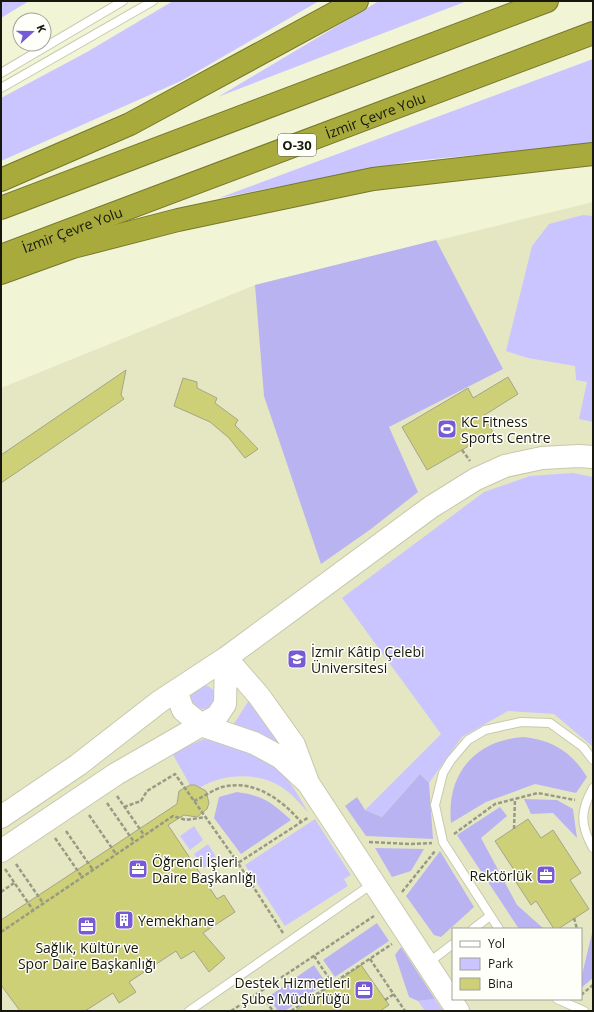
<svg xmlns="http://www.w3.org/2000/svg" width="594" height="1012" font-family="'Open Sans',sans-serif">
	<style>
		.built { fill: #e5e7c3; fill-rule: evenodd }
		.green { fill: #cbc5ff }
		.forest { fill: #bab3f2 }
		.building { fill: #cdd077; stroke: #a3a589 }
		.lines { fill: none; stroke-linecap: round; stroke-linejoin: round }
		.lane-casing { stroke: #c7c9ac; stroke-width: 10 }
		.secondary-casing { stroke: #c7c9ac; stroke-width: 24 }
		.highway-casing { stroke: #75772c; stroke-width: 24 }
		.path { stroke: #999a84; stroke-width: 2.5; stroke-dasharray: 4 2; stroke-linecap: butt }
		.lane { stroke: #fff; stroke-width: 8 }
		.secondary { stroke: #fff; stroke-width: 22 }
		.highway { stroke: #a8aa3c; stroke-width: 22 }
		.labels { text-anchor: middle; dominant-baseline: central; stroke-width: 3; stroke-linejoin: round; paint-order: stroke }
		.shield { fill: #fefff9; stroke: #5c5d54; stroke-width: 1 }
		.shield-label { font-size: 13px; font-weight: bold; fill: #17170d }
		.street-label { font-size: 14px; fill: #17170d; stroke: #fefff9 }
		.poi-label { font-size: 14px; fill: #17170d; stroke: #fefff9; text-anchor: start }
	</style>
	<rect width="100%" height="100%" fill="#f2f4d6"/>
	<path class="built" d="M593,202V1011H1V388L255,285ZM453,929H581V999H453Z"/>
	<path class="green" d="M1,1H29L1,18Z
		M173,1H319L181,81L1,161V98L87,52Z
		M379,1H467L218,97Z
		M593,59V144L412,161L219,198Z
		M583,215L593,216V422L579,419L587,382L576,380L575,366L528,358L506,351L532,246L549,224Z
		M573,473L593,477V747L554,714L508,711L462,737L429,783L420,774L382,817L365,810L441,734L342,598L484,492L530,476Z
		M191 697a12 12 0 1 1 24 0a12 12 0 1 1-24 0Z
		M251,697L294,757L230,730Z
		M204,739C234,744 265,755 286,778C295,788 301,801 308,812C300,804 292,794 283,788C259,772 225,773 201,787L190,785L172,753Z
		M315,819L351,875L344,879L348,886L285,926L245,865Z
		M194,826L203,840L190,850L180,836Z
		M208,844L217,859L204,868L194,854Z
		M435,999L443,1011H425L418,1001Z"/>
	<path class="forest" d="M436,240L503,369L389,427L418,492L371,529L321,564L264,396L255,285Z
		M524,737C552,740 572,752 587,777L576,793L535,784L486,802L451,823C446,774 475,740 524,737Z
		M420,774L429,783L433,839L366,836L345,806L357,797L365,810L382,817Z
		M237,792C264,796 271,802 291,820L241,854L214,818L219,797Z
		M524,799L557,800L573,809L577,838L553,813L531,814Z
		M500,807L507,816L481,838L517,905L544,929H519L457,835Z
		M375,848L424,849L411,871L392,877Z
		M440,851L474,907L441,937L434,935L406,896Z
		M377,923L389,941L335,977L323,960Z
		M593,929V978L581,988V979Z
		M401,947L435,999L418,1001L409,997L395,955Z
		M314,965L326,983L285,1011H278L268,997Z"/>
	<path class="building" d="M126,370L121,395L124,399L1,483V455Z
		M508,377L518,394L483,416L493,432L427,470L402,427L468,388L473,398Z
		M183,378L197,382V388L217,398L215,403L238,420L235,425L258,449L245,458L229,438L210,422L174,406Z
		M190,785H195L206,791L209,803L207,809L197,817L184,815L168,825L217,899L224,895L235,912L203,933L225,958L209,972L194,951L181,959L176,951L129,982L136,992L119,1003L113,993L85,1011H20L1,985V920L177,804L179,791Z
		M528,819L541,838L553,830L581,873L570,880L589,909L558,929H554L536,901L531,905L512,876L516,873L495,841Z
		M361,965L389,1005L380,1011H295Z"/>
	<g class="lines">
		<defs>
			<path id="lane" d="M1,73L123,1
				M1,88L153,1
				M593,788C580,811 580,825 593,848
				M473,929L490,916
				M499,929L443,842L435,805L443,773L451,760L468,740L485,730L521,722L550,723L583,747L593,760
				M428,963L453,944
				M557,999L584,1011
				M189,1011L372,884"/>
			<path id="secondary" d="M226,658L259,696L294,745L307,780
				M176,691L183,710L201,725L254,743L280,757L308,783L458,1011
				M1,817L78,765L159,702L226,658L431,507L476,479L505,466L542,458L579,456L593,457
				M1,851L116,774L217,716L225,704L226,658"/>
			<g id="highway">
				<path d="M1,180L130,124L357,1"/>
				<path d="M1,208L547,1"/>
				<path id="s1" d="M1,256L593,33"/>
				<path d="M1,273L73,247L178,220L373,179L593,154"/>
			</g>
		</defs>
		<use href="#lane" class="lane-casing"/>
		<use href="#secondary" class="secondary-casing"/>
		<use href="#highway" class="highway-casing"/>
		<path class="path" d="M462,450L470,461
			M117,796L144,835
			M194,801C203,797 213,790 222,787C255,779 282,800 302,823
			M107,803L134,842
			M124,807L141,801L147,791L175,774L238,863
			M89,815L116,854
			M514,829L515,799
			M66,831L93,870
			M454,834L495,804L538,793L575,800
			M55,838L82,877
			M369,842L410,844L432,843
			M16,864L43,903
			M5,869L33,910
			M1,892L14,883
			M402,892L435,851
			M574,918L577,929
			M1,932L173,816L186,820L206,817
			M283,933L238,863L309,817
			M581,943V951
			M314,956L333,984
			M370,959L405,1011
			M259,992L273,1011
			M581,995L593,985
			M385,1000L394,994
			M231,1011L374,916
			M291,1011L392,944"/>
		<use href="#lane" class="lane"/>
		<use href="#secondary" class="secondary"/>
		<use href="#highway" class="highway"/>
	</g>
	<defs>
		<symbol id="stadium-square" viewBox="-11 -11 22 22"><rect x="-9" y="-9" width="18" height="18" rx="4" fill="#765bd5" stroke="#fefff9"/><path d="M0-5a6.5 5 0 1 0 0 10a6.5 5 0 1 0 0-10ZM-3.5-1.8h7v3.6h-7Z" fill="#fff"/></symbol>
		<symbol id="university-square" viewBox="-11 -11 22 22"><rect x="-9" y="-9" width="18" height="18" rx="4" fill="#765bd5" stroke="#fefff9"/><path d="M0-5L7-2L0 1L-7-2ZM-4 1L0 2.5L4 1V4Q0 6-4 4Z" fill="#fff"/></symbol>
		<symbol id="office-square" viewBox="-11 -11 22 22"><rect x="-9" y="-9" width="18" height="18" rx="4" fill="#765bd5" stroke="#fefff9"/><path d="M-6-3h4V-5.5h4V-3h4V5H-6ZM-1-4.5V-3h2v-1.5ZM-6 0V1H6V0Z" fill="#fff"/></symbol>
		<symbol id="building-square" viewBox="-11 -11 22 22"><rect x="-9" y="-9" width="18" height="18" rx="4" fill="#765bd5" stroke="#fefff9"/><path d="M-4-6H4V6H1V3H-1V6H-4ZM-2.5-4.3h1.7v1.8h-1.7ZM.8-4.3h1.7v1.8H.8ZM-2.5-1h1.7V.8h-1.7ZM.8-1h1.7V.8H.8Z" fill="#fff"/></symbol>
	</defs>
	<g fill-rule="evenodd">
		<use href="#stadium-square" x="436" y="418" width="22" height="22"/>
		<use href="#university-square" x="286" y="648" width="22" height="22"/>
		<use href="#office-square" x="127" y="858" width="22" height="22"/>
		<use href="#office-square" x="535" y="864" width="22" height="22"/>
		<use href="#building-square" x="113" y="909" width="22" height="22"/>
		<use href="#office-square" x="76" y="915" width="22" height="22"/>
		<use href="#office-square" x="353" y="979" width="22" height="22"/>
	</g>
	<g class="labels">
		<rect class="shield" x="278" y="134" width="38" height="22" rx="3"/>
		<g class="shield-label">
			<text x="297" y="145">O-30</text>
		</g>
		<g class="street-label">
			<text stroke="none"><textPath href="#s1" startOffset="400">İzmir Çevre Yolu</textPath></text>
			<text stroke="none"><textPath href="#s1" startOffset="76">İzmir Çevre Yolu</textPath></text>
		</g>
		<g class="poi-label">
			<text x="461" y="421">KC Fitness<tspan x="461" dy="16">Sports Centre</tspan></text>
			<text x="311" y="651">İzmir Kâtip Çelebi<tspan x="311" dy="16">Üniversitesi</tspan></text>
			<text x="152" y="861">Öğrenci İşleri<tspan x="152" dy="16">Daire Başkanlığı</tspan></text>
			<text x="532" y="875" text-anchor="end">Rektörlük</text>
			<text x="138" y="920">Yemekhane</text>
			<text x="87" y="947" text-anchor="middle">Sağlık, Kültür ve<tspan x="87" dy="16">Spor Daire Başkanlığı</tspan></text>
			<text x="350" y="982" text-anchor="end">Destek Hizmetleri<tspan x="350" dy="16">Şube Müdürlüğü</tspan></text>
		</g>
	</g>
	<rect width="594" height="1012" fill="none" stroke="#17170d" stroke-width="4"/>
	<rect x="452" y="928" width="130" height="72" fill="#fefff9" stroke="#a2a29b"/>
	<rect x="460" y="941" width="20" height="6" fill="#ffffff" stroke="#a2a29b"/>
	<text x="488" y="948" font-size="12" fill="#17170d">Yol</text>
	<rect x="460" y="958" width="20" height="12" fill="#cbc5ff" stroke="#a2a29b"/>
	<text x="488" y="968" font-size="12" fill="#17170d">Park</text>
	<rect x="460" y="978" width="20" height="12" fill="#cdd077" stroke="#a2a29b"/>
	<text x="488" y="988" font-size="12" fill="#17170d">Bina</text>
	<g transform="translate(32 32) rotate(69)"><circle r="19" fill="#fefff9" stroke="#a2a29b"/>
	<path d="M0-3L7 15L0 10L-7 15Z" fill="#765bd5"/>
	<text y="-6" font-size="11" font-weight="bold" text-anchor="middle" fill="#17170d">K</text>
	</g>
</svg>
